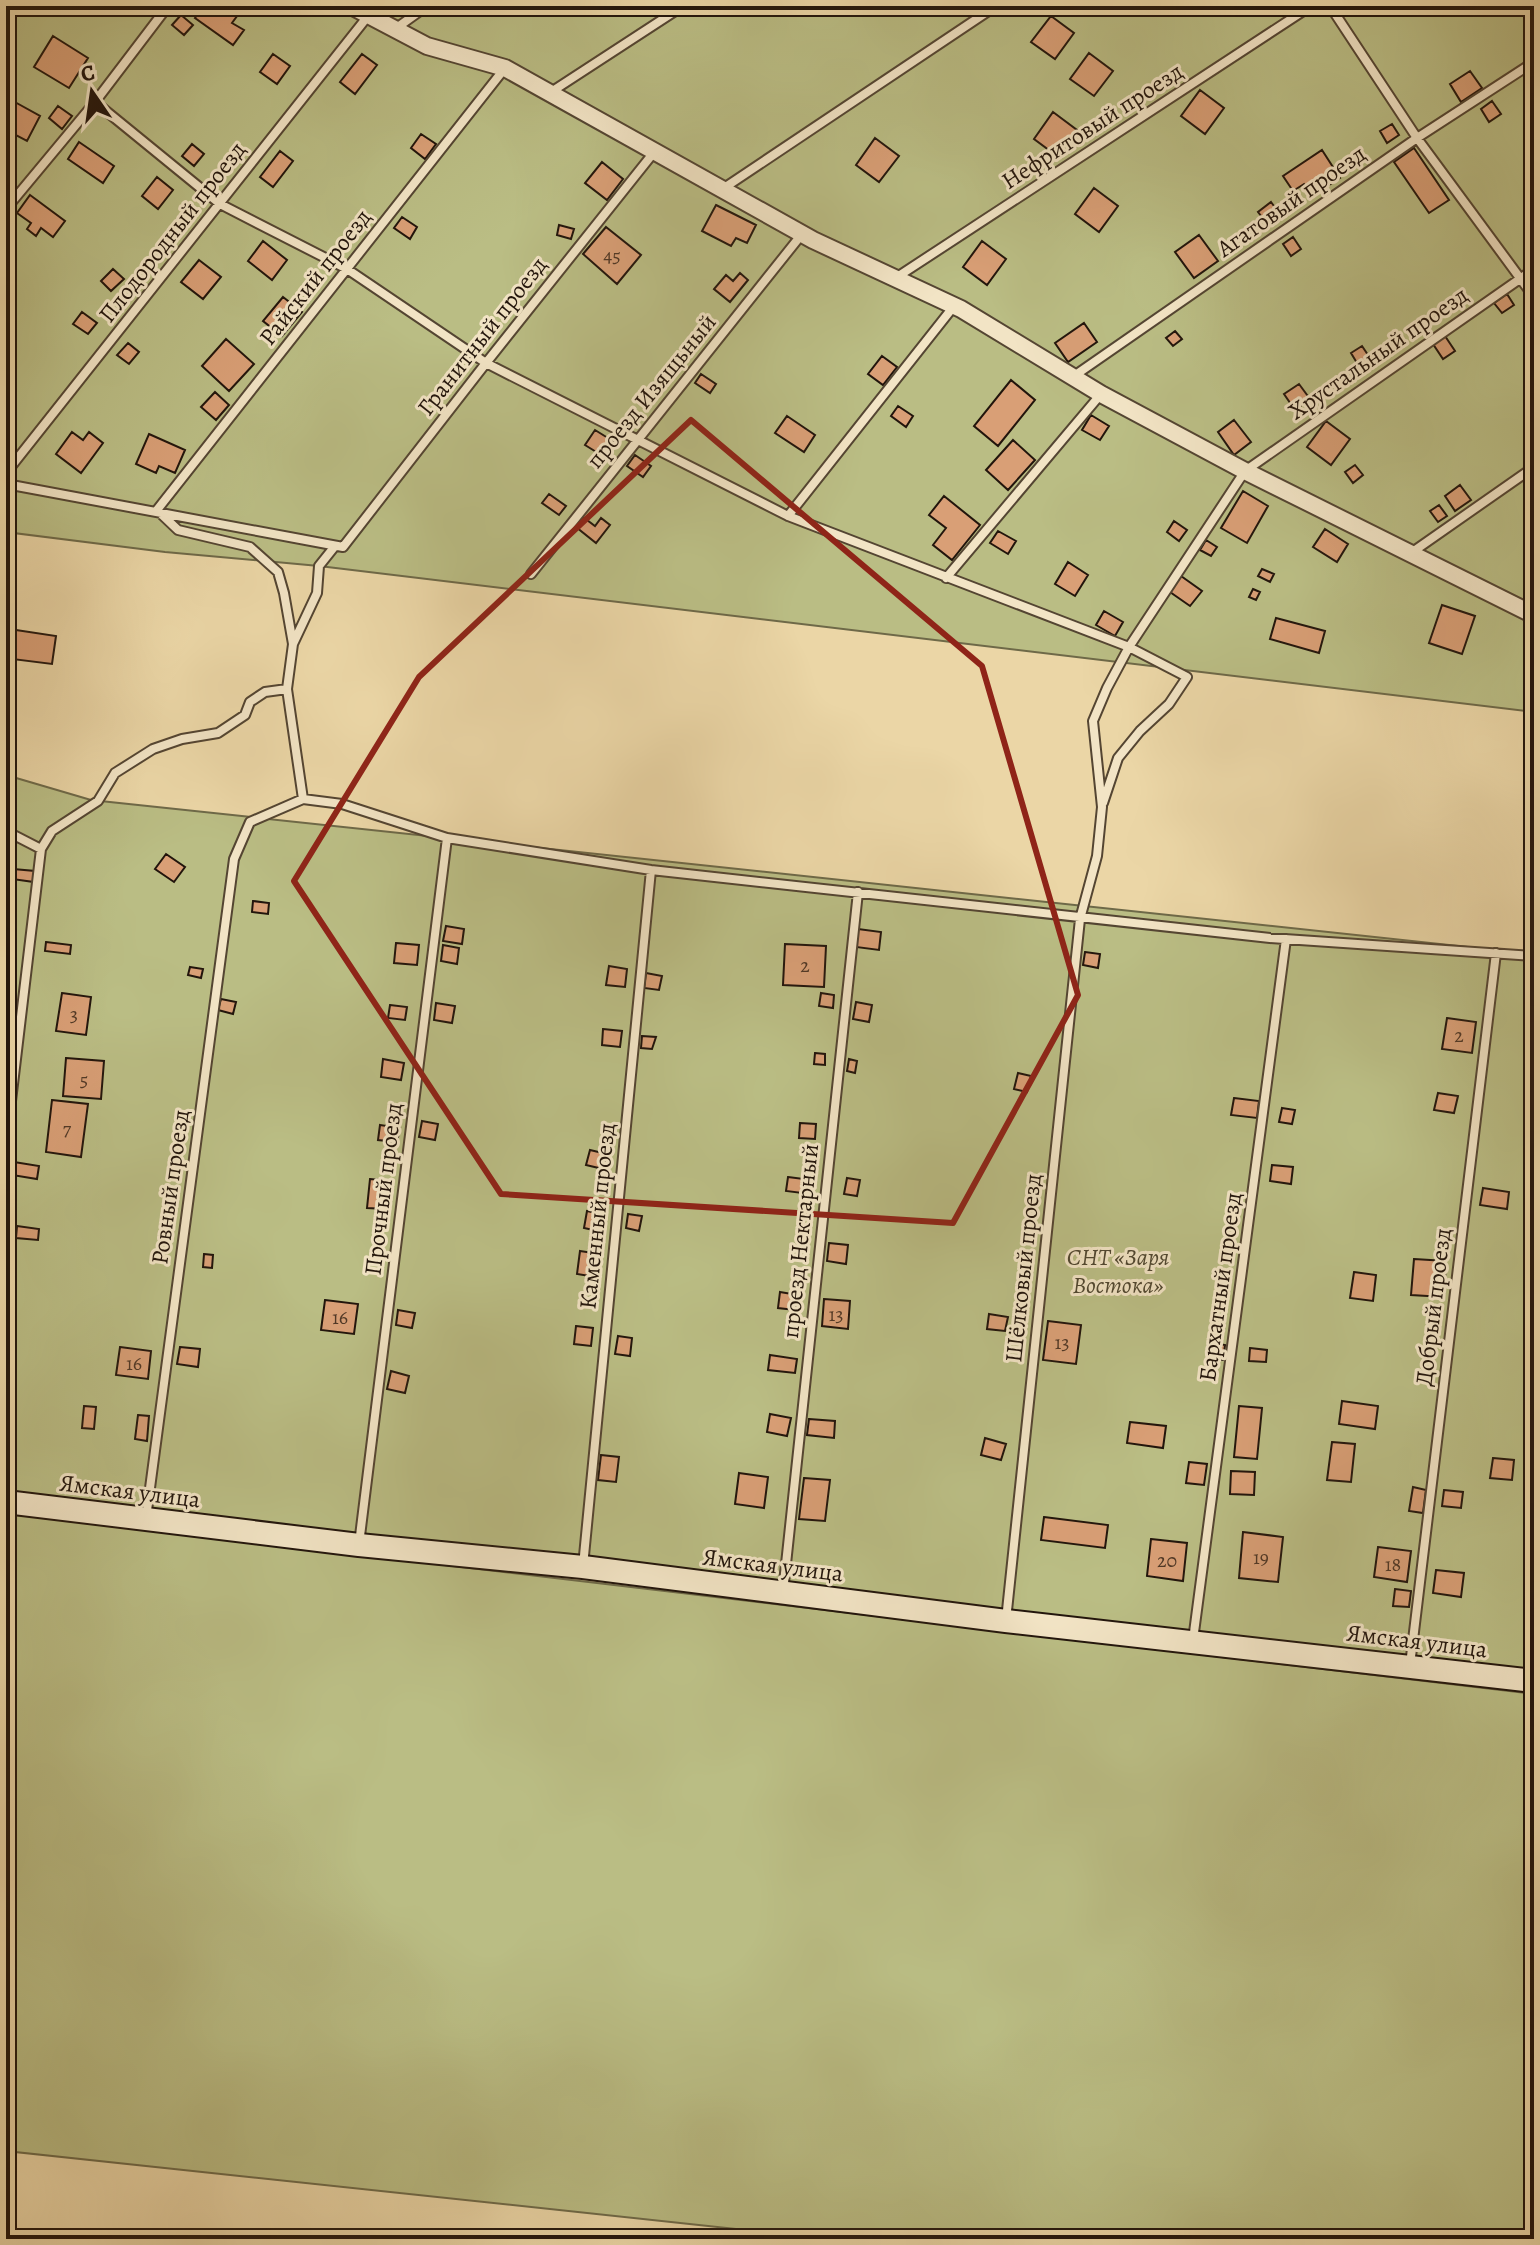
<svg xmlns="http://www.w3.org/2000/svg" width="1540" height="2245" font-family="Alegreya,serif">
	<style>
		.green { fill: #babd84; stroke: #6e6948; stroke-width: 2 }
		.building { fill: #d99f76; stroke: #22150c; stroke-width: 2 }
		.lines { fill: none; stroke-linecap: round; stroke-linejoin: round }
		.lane-casing { stroke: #544532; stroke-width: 12 }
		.street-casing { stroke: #544532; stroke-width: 20 }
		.secondary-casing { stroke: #22150c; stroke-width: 26 }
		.lane { stroke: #f2e4c5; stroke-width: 8 }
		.street { stroke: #f2e4c5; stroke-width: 16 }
		.secondary { stroke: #f2e4c5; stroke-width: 22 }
		.marked { fill: none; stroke: #8f2418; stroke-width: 6; stroke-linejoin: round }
		.labels { text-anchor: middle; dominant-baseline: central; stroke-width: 6; stroke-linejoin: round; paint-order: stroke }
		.number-label { font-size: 20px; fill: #503826 }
		.street-label { font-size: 24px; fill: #22150c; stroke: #f2e4c5 }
		.park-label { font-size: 24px; font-style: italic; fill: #504730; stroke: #f2e4c5 }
	</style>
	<rect width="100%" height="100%" fill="#ebd6a6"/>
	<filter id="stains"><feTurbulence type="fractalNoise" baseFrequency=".0025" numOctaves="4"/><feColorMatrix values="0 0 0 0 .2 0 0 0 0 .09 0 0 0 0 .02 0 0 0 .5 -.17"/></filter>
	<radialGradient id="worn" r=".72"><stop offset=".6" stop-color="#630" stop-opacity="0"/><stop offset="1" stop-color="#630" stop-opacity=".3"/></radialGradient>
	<path class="green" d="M6,6H1534V712L319,566L165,552L6,532Z
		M6,775L91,800L1534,954V1681L6,1502Z
		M6,1513L1534,1694V2239H830L6,2151Z"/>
	<path class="building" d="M204,6L243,8L232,23L244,30L233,45L195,18Z
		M181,15L193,25L184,35L172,25Z
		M1051,16L1074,33L1055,59L1031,42Z
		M53,36L88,58L69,88L34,67Z
		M1089,53L1113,71L1094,96L1070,79Z
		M273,54L290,66L277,84L260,72Z
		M362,54L377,65L355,94L340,82Z
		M1470,71L1482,88L1461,102L1450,84Z
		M1200,90L1224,108L1205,134L1181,116Z
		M13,101L40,116L27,141L6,130V115Z
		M1492,101L1501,114L1489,122L1481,109Z
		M58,106L72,116L62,129L49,118Z
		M1053,112L1077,130L1057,156L1034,139Z
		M1392,124L1399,135L1387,143L1380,131Z
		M421,134L436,144L425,159L411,148Z
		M875,138L899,156L879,182L856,165Z
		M79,142L114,166L103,183L68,159Z
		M192,144L204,154L194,166L182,156Z
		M1414,148L1449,200L1429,213L1394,162Z
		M1322,150L1340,178L1312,196L1304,184L1293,191L1283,176Z
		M280,151L293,161L273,187L260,177Z
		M602,162L623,179L607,200L585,183Z
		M157,177L173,190L158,209L142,196Z
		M1094,188L1118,206L1099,232L1075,214Z
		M30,195L65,221L53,237L41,228L36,236L27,229L31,223L17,213Z
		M1271,202L1282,217L1269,226L1258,212Z
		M716,205L756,225L747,243L736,238L731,246L702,231Z
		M402,217L417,227L410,239L394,228Z
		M559,225L574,229L571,239L557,235Z
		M606,227L641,255L617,284L583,254Z
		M1199,235L1218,261L1194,278L1175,252Z
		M1293,237L1301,249L1291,256L1283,244Z
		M263,241L287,260L272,280L248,261Z
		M982,241L1006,259L987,285L963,267Z
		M199,260L221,277L203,299L181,282Z
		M113,269L124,279L111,291L101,281Z
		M740,273L748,280L730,302L714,289L726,275L733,281Z
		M1507,294L1514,305L1502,313L1494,303Z
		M283,297L302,312L282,336L263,321Z
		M82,312L97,323L88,334L73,324Z
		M1084,323L1097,342L1068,362L1055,343Z
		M1175,331L1182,339L1173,346L1166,338Z
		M1445,336L1455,351L1443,359L1433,344Z
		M226,339L254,364L229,391L202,366Z
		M128,343L139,352L129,364L117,355Z
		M1362,346L1372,361L1360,368L1351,353Z
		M882,356L897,367L883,385L868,374Z
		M701,374L716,384L710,393L695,383Z
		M1011,380L1035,400L998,446L974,426Z
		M1299,384L1310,399L1295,410L1284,394Z
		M215,392L229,405L216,420L201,407Z
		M898,406L913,416L906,427L891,416Z
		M1091,415L1109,426L1100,440L1082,430Z
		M787,416L815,435L804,452L775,433Z
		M1234,420L1251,442L1234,455L1218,432Z
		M1326,421L1350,439L1331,465L1307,447Z
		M595,430L616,443L606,458L585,445Z
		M72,432L83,440L89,432L103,443L81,473L56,454Z
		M149,434L185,450L175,473L159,466L156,473L136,464Z
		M1013,440L1035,460L1008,490L986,470Z
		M635,455L651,466L643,477L627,466Z
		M1355,465L1363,475L1353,483L1345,472Z
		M1460,485L1471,500L1455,511L1445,496Z
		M1243,491L1268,506L1247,543L1221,528Z
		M549,494L566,506L559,515L542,503Z
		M944,496L980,525L952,560L933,545L946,528L929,515Z
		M1439,505L1447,516L1438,522L1430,511Z
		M583,517L595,526L601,518L610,525L596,543L576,527Z
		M1174,521L1187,530L1179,541L1167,532Z
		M1325,529L1348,544L1337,562L1313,547Z
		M998,531L1016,541L1008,554L990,543Z
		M1206,540L1217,547L1211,556L1200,550Z
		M1068,562L1088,575L1075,596L1055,584Z
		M1262,569L1274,574L1270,582L1258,576Z
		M1181,576L1202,591L1190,606L1170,592Z
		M1253,589L1260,592L1256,600L1249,597Z
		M1442,605L1475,616L1462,654L1429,643Z
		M1104,611L1123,622L1115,636L1096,625Z
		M1276,618L1325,631L1319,653L1270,639Z
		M16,630L56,636L52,664L12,659Z
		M166,854L185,867L174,882L155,869Z
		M13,869L35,871L34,882L12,879Z
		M253,901L269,903L268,914L252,912Z
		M446,926L464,929L462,944L443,941Z
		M858,929L881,932L879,950L856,947Z
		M46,942L71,945L70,954L45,951Z
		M396,943L419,945L417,965L394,963Z
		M785,944L826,946L824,987L783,985Z
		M443,945L459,948L457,964L441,961Z
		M1085,952L1100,954L1098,968L1083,965Z
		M609,966L627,969L625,987L606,985Z
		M190,967L203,969L201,978L188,975Z
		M646,973L662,976L659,990L644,988Z
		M62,993L91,997L86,1035L56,1031Z
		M821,993L834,995L833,1008L819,1006Z
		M221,999L236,1002L233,1014L218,1010Z
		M856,1002L872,1005L869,1022L853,1019Z
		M436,1003L455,1006L452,1023L434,1020Z
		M390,1005L407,1007L405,1020L388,1018Z
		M1447,1018L1476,1022L1472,1053L1442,1049Z
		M603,1029L622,1031L620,1047L602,1045Z
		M642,1036L656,1037L652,1049L641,1048Z
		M815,1053L825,1054V1065L814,1064Z
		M66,1058L104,1061L101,1099L63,1096Z
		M383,1059L404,1063L401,1080L381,1077Z
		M849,1059L857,1061L855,1073L847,1071Z
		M1018,1073L1031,1076L1027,1092L1014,1089Z
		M1438,1093L1458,1096L1454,1113L1434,1110Z
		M1234,1098L1259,1101L1257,1118L1231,1115Z
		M52,1100L88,1104L81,1157L46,1152Z
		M1282,1108L1295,1110L1292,1124L1279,1122Z
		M422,1121L438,1124L435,1140L419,1137Z
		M800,1123L816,1124L815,1139L799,1138Z
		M380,1125L400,1128L397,1142L378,1140Z
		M590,1150L607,1154L603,1169L586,1165Z
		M14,1162L39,1166L37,1179L12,1175Z
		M1272,1165L1293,1167L1291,1184L1270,1181Z
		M788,1177L812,1180L810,1194L786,1191Z
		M847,1178L860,1180L857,1196L844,1194Z
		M370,1179L389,1181L386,1209L367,1208Z
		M1483,1188L1509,1192L1507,1209L1480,1205Z
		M587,1211L601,1214L598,1231L584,1228Z
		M628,1214L642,1216L639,1231L626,1228Z
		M17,1226L39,1229L38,1240L16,1238Z
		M829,1243L848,1245L846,1264L827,1261Z
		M580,1251L600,1254L596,1277L577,1274Z
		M204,1254L213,1255L212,1268L203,1267Z
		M1414,1259L1446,1261L1444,1297L1411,1295Z
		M1354,1272L1376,1275L1373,1301L1350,1298Z
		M780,1292L798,1295L795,1310L778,1308Z
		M824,1299L850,1301L848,1329L822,1326Z
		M325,1300L358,1304L354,1334L321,1330Z
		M398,1310L415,1313L412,1328L396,1325Z
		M989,1314L1008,1317L1005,1331L987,1329Z
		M1048,1321L1081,1325L1076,1364L1043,1360Z
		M576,1326L593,1328L591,1346L574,1344Z
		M618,1336L632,1338L630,1356L615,1354Z
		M1213,1343L1225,1345L1223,1360L1211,1359Z
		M120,1347L151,1351L148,1379L116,1375Z
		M180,1347L200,1349L198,1367L177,1364Z
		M1250,1348L1267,1350L1266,1362L1249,1361Z
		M770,1355L797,1359L795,1373L768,1370Z
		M391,1371L409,1376L405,1393L387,1389Z
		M1342,1401L1378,1406L1375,1429L1339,1424Z
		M84,1406L96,1407L94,1429L82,1428Z
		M1239,1406L1262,1408L1257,1459L1234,1457Z
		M770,1414L791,1418L787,1436L767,1432Z
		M138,1415L149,1416L147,1441L135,1439Z
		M809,1419L835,1421L834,1438L807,1435Z
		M1130,1422L1166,1426L1163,1448L1127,1443Z
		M985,1438L1006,1444L1001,1460L981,1455Z
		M1332,1442L1355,1444L1351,1482L1327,1480Z
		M601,1455L619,1457L616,1482L598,1480Z
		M1493,1458L1514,1460L1512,1480L1490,1478Z
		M1189,1462L1207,1464L1204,1485L1186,1483Z
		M1231,1471L1255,1472L1254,1495L1230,1494Z
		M739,1473L768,1477L764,1508L735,1504Z
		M804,1478L830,1480L825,1521L799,1519Z
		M1413,1487L1426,1490L1423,1513L1409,1511Z
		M1444,1490L1463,1492L1461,1508L1442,1506Z
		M1044,1517L1108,1525L1105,1548L1041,1540Z
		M1243,1532L1283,1537L1278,1582L1239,1578Z
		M1151,1539L1187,1543L1183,1581L1147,1576Z
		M1378,1547L1411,1551L1407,1582L1374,1577Z
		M1436,1570L1464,1573L1461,1597L1433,1593Z
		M1395,1589L1411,1591L1409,1607L1393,1606Z"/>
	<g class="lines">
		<defs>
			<path id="lane" d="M1330,6L1417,138L1534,297
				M395,29L427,6
				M551,92L683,6
				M95,102L220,204L347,269L486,363L788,516L1129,647L1187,677L1169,704L1140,731L1118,758L1103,803
				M724,188L996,6
				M6,209L95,102L168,6
				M894,279L1311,6
				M1074,376L1417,138L1534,62
				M6,473L368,16
				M6,484L343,547L486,363L655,151
				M788,516L954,306
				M1411,553L1534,467
				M531,574L802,234
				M946,578L1101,394
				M293,644L284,593L278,572L250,547L178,530L157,510L505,68
				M303,799L287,689L293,644L317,593L319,566L335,546
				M6,831L41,849
				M6,1143L41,849L52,831L98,801L115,773L153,749L182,739L218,733L245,715L250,702L265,692L287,689
				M146,1518L234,859L250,822L303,799L342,804L447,838L651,870L1270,938L1534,956
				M359,1544L447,838
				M583,1566L651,870
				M783,1592L858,892
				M1006,1620L1080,919L1097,856L1102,807L1093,721L1107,688L1129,647L1245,471L1534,269
				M1193,1640L1286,939
				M1410,1665L1496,953"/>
			<path id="street" d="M351,6L427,46L505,68L813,240L961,309L1101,394L1245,471L1534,615"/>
			<path id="secondary" d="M6,1502L359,1545L583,1567L1006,1621L1534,1681"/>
		</defs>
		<use href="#lane" class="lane-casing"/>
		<use href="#street" class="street-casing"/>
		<use href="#secondary" class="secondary-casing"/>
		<use href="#lane" class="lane"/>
		<use href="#street" class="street"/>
		<use href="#secondary" class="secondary"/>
	</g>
	<path class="marked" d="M691,420L982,666L1078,995L953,1223L501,1194L294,881L419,677Z"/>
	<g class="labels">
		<g class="number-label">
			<text x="612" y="255">45</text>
			<text x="805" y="965">2</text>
			<text x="74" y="1014">3</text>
			<text x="1459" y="1035">2</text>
			<text x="84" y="1079">5</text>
			<text x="67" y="1128">7</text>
			<text x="836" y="1314">13</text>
			<text x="340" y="1317">16</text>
			<text x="1062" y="1342">13</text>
			<text x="134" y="1363">16</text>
			<text x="1261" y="1557">19</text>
			<text x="1167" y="1560">20</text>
			<text x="1393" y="1564">18</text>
		</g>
		<g class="street-label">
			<text transform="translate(1092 126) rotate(-33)">Нефритовый проезд</text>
			<text transform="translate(1291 201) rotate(-35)">Агатовый проезд</text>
			<text transform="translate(172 232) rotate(-52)">Плодородный проезд</text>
			<text transform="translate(315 277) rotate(-52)">Райский проезд</text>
			<text transform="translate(482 336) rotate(-52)">Гранитный проезд</text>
			<text transform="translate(1378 353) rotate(-35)">Хрустальный проезд</text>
			<text transform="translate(651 391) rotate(-51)">проезд Изящьный</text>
			<text transform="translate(170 1187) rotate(-82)">Ровный проезд</text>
			<text transform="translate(383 1189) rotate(-83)">Прочный проезд</text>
			<text transform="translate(597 1216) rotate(-84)">Каменный проезд</text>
			<text transform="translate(800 1241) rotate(-84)">проезд Нектарный</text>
			<text transform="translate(1023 1268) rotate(-84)">Шёлковый проезд</text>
			<text transform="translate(1220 1287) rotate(-82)">Бархатный проезд</text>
			<text transform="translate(1433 1307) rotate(-83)">Добрый проезд</text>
			<text transform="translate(130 1491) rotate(7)">Ямская улица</text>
			<text transform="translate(773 1565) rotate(7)">Ямская улица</text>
			<text transform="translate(1417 1641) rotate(7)">Ямская улица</text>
		</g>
		<g class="park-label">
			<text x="1118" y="1257">СНТ «Заря<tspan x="1118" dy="28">Востока»</tspan></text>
		</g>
	</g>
	<rect width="1540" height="2245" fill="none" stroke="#ebd6a6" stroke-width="32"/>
	<rect x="8" y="8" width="1524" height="2229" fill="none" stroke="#22150c" stroke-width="4"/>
	<rect x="16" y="16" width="1508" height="2213" fill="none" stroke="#22150c" stroke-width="2"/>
	<g transform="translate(92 92) rotate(347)" stroke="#f2e4c5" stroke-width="6" paint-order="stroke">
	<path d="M0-6L14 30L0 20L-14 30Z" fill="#22150c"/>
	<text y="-12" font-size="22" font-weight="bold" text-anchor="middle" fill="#22150c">С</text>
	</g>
	<rect width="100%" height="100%" filter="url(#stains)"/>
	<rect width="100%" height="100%" fill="url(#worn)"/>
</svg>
